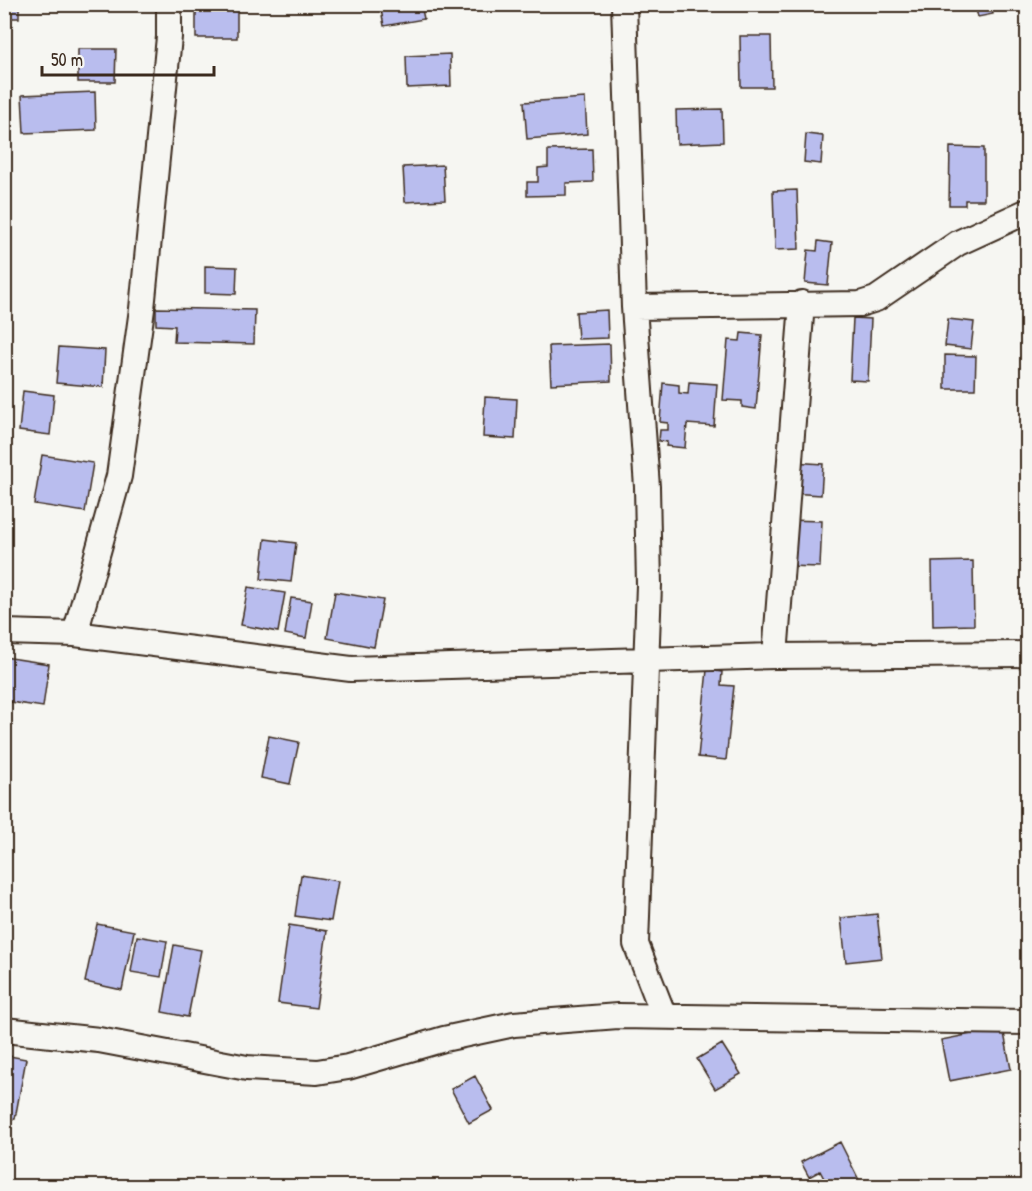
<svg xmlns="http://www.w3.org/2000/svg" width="1032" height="1191" font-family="'Patrick Hand',sans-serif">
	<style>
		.building { fill: #b9bdee; stroke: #3b2a1e; stroke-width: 1.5 }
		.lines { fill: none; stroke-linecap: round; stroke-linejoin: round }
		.street-casing { stroke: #3b2a1e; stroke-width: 28 }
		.street { stroke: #f6f6f2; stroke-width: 24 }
	</style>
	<rect width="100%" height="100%" fill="#f6f6f2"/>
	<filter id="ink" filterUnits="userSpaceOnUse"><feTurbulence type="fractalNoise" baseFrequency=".0167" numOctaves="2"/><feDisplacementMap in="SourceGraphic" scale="12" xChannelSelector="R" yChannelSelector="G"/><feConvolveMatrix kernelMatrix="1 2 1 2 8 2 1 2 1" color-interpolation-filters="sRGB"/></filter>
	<g filter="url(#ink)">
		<path class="building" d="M4,4H19V18H4Z
			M196,4H237V38H196Z
			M380,4H421L424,19L384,26Z
			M964,4H991L993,14L978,17L975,6L964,8Z
			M740,36H771L772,87H741Z
			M78,49H116L115,82H78Z
			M450,54L451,86L407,88L406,56Z
			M95,92L96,130L24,133L22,95Z
			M585,98L587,134L527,139L524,102Z
			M722,109L723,142L677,144L676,110Z
			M806,134L823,136L821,164L804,162Z
			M950,147L984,148V200H965V205H949Z
			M592,149L593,182L566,183V195L527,196V182H538V168L548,167V150Z
			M443,165L445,200L405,202L403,167Z
			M797,190L799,249L775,250L773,191Z
			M818,241L832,243L828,285L805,283L808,250L817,251Z
			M205,266L237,267L236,294L205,293Z
			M156,308L255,310L254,344L174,342L175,326L156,325Z
			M607,310L608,338L578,339L576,312Z
			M853,318L871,319L868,381L850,380Z
			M948,319L974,322L971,349L945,346Z
			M741,333L762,335L756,409L742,407V401L723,400L728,340L740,341Z
			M610,344L611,381L551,384L549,346Z
			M59,347L105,350L103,387L56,383Z
			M945,355L976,356L975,389H945Z
			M689,382L717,384L714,426L687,424L685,448L666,446L667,442L659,441L660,430H668V423L660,422L663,383L679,385V393L688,394Z
			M23,391L54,395L50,435L19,431Z
			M485,397L517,399L515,439L483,437Z
			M42,455L93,463L85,512L34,504Z
			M793,462L823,464L821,495L790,493Z
			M787,520L822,521L820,567L786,566Z
			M265,539L296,543L291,582L261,579Z
			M973,561L974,625L933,626L932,562Z
			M248,587L285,593L278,632L241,625Z
			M335,592L383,600L374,647L327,638Z
			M291,598L312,601L306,638L285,634Z
			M4,657L49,664L43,707L4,701Z
			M707,670L722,672L721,685L734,686L726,760L698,757Z
			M269,736L299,742L290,784L261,778Z
			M301,875L338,881L331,921L295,916Z
			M877,914L882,958L846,962L841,918Z
			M97,924L134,931L122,990L85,982Z
			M289,925L327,931L316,1008L278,1003Z
			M137,936L167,941L161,977L131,972Z
			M174,945L201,950L188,1017L162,1012Z
			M1003,1028L1011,1069L949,1081L941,1040Z
			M722,1044L741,1074L715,1089L697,1059Z
			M4,1055L26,1059L15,1119L4,1117Z
			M475,1076L493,1110L469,1123L451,1089Z
			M840,1142L862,1186H828L820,1171L809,1177L801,1162Z"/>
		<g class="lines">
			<defs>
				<path id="street" d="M624,4L634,307L647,487L649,585L636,944L664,1016
					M634,307L860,304L876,299L958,243L1028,211
					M4,632L75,634L351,669L775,656L1028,654
					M75,634L119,476L142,309L169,37V4
					M775,656L802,303
					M4,1030L99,1040L247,1068L317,1072L348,1067L444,1039L514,1024L618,1016L1028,1022"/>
			</defs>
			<use href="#street" class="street-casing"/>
			<use href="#street" class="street"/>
		</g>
	</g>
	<rect width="1032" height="1191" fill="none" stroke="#f6f6f2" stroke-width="24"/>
	<rect x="12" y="12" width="1008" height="1167" fill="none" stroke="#3b2a1e" stroke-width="2" filter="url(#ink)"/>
	<path d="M42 66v9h172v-9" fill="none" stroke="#3b2a1e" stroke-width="3"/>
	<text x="51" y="66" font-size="18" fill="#3b2a1e" stroke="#f6f6f2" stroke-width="4.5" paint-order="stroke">50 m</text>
</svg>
